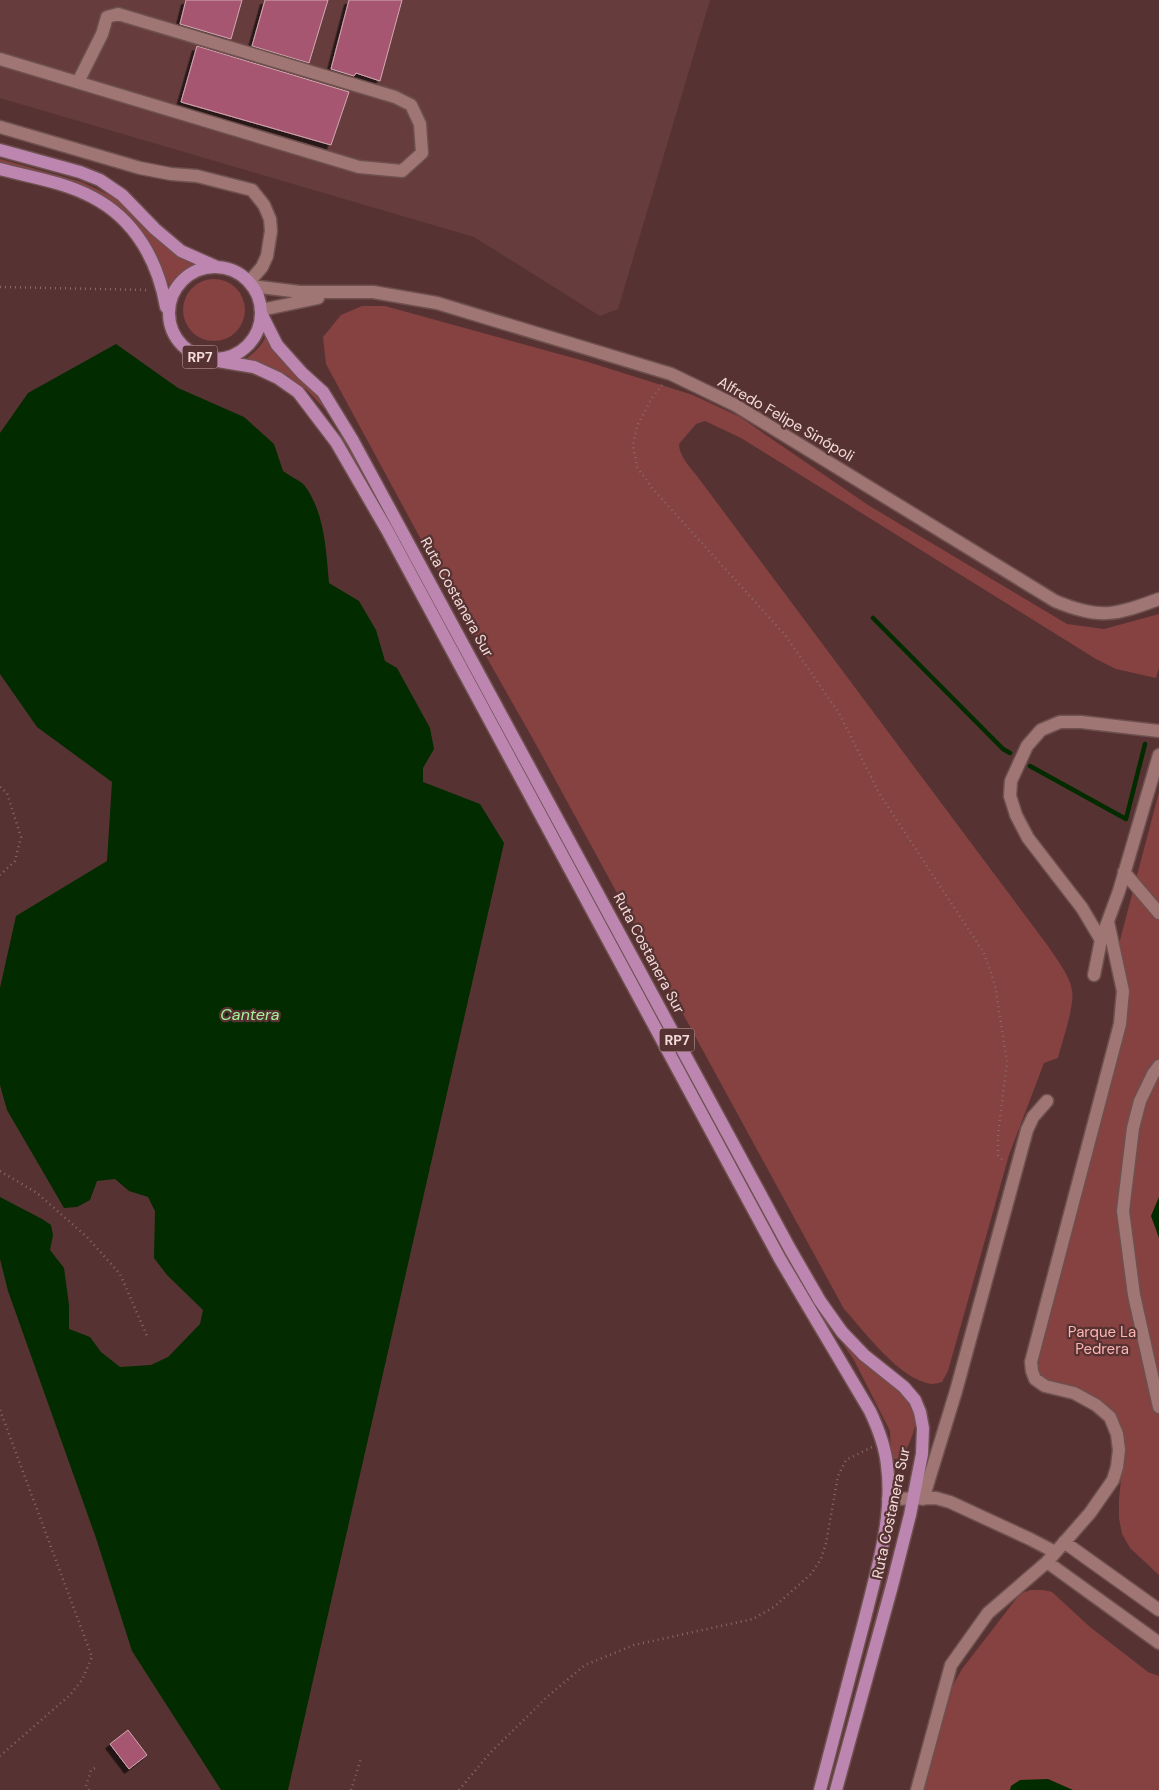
<svg xmlns="http://www.w3.org/2000/svg" width="1159" height="1790" font-family="'DM Sans',sans-serif">
	<style>
		.built { fill: #663d3c }
		.green { fill: #864141 }
		.water { fill: #022b00 }
		.lines { fill: none; stroke-linecap: round; stroke-linejoin: round }
		.stream { stroke: #022b00; stroke-width: 4.5 }
		.building { fill: #a65770; stroke: #d3a9b4; filter: url(#shadow) }
		.minor-casing { stroke: #6e504f; stroke-width: 15 }
		.major-casing { stroke: #6e504f; stroke-width: 15 }
		.path { stroke: #8a6a69; stroke-width: 2.5; stroke-dasharray: 1 4; stroke-linecap: butt }
		.minor { stroke: #9f7674; stroke-width: 12 }
		.major { stroke: #bc86b1; stroke-width: 12 }
		.labels { text-anchor: middle; dominant-baseline: central; stroke-width: 4.5; stroke-linejoin: round; paint-order: stroke }
		.shield { fill: #563332; stroke: #c5a9a8; stroke-width: 1 }
		.shield-label { font-size: 14px; font-weight: bold; fill: #f4dcdb }
		.street-label { font-size: 15px; fill: #f4dcdb; stroke: #563332 }
		.park-label { font-size: 15px; fill: #fcb5b3; stroke: #563332 }
		.water-label { font-size: 16px; font-style: italic; fill: #a6f09a; stroke: #563332 }
	</style>
	<defs>
		<filter id="shadow"><feDropShadow dx="-4.5" dy="4.5" stdDeviation="0" flood-color="#0009"/></filter>
	</defs>
	<rect width="100%" height="100%" fill="#563332"/>
	<path class="built" d="M0,0H710L618,309L600,316L474,237L0,98Z"/>
	<path class="green" d="M0,159L82,182L117,199L138,219L199,266C186,270 178,275 169,285L157,257L132,219L110,202L0,165Z
		M183 310a31 31 0 1 1 62 0a31 31 0 1 1-62 0Z
		M362,306H385L588,362L693,395L740,417L868,505L1067,624L1104,629L1159,614V668L1156,678L1116,669L1096,659L741,438L705,421L696,424L679,444C679,456 690,467 697,476L1048,946C1057,960 1069,974 1072,990C1075,1005 1062,1042 1058,1058L1044,1063L1009,1155L948,1371L942,1382C939,1383 934,1384 931,1384C899,1379 865,1332 844,1309L533,739L444,582L326,364L323,337L341,315Z
		M267,330L331,408L814,1295L905,1394C908,1399 912,1404 914,1408C920,1423 909,1447 900,1459H891L890,1431L854,1360L806,1289L332,417L307,390L287,375L247,358C257,350 265,344 267,330Z
		M1159,792V1575L1130,1548L1122,1534L1119,1518V1499L1125,1440L1120,1425L1045,1380L1038,1373V1364L1128,1018V994L1119,944Z
		M896,1541L901,1542L835,1790H829Z
		M1030,1590H1043L1052,1592L1090,1627L1148,1672L1159,1676V1790H923L948,1694L962,1669L1020,1594Z"/>
	<path class="water" d="M116,344L178,388L244,417L274,444L283,471C289,476 300,480 305,486C325,514 326,550 329,583L359,601L376,630L385,661L397,668L430,728L434,749L423,768V782L480,804L504,843L288,1790H221L132,1651L96,1538L8,1291L0,1259V1197L42,1219L51,1225L53,1235L50,1250L64,1268L69,1305V1329L90,1337L101,1352L120,1367L151,1365L168,1357L200,1324L203,1310L167,1275L154,1258L155,1211L148,1197L129,1191L115,1179L97,1181L90,1200L77,1207L64,1208L7,1110L0,1085V988L16,916L107,861L112,782L37,727L0,674V433L28,393Z
		M1159,1197V1238L1151,1216Z
		M1048,1779L1073,1790H1010L1011,1786L1020,1780Z"/>
	<g class="lines">
		<path class="stream" d="M873,618L1003,749L1010,753
			M1030,766L1126,819L1145,744"/>
	</g>
	<path class="building" d="M186,0H242L231,39L180,24Z
		M265,0H328L309,63L252,46Z
		M349,0H402L380,81L356,73L354,76L331,69Z
		M197,46L349,92L331,145L181,102Z
		M128,1730L147,1755L129,1769L110,1744Z"/>
	<g class="lines">
		<defs>
			<path id="minor" d="M0,59L359,167L402,171L422,153L420,124L411,105L395,97L118,14L107,17L102,34L78,82
				M0,127L140,168L171,174L197,176L252,190L264,205L270,219L271,231L267,256L262,267L249,282
				M252,286L300,292H373L437,303L671,374L735,405L1055,601C1100,620 1115,615 1159,599
				M261,310L318,298
				M1124,872L1159,913
				M1101,940L1082,908L1028,838L1016,815L1010,796L1011,781L1027,746L1041,730L1060,722H1081L1159,731
				M1094,975L1101,940L1119,891L1159,755
				M1159,1066L1153,1074L1140,1101L1133,1128L1123,1211L1134,1295L1159,1407
				M888,1499L936,1498L950,1502L1030,1539L1055,1552
				M923,1499L956,1391L1027,1130L1033,1117L1047,1101
				M1064,1542L1159,1610
				M1047,1562L1159,1643
				M917,1790L951,1665L988,1613L1047,1562L1090,1513L1113,1480L1117,1467L1119,1450L1117,1434L1110,1417L1096,1405L1074,1393L1045,1386L1035,1379L1032,1371L1031,1362L1120,1024L1123,991L1108,922"/>
			<path id="major" d="M0,150L80,172L100,180L122,195L155,229L181,251L217,267
				M0,169C30,177 64,182 92,197C135,219 158,261 166,307
				M169 313a46 46 0 1 1 92 0a46 46 0 1 1-92 0Z
				M262,315L277,345L302,373L323,392L353,441L790,1249L820,1301L842,1332L864,1355L904,1387L915,1400L920,1412L923,1428L922,1454L910,1515L892,1586L836,1790
				M206,359L254,367L278,378L298,392L336,442L387,530L780,1259L870,1411C878,1428 885,1445 887,1465C894,1516 877,1569 865,1618C850,1675 835,1733 820,1790"/>
		</defs>
		<use href="#minor" class="minor-casing"/>
		<use href="#major" class="major-casing"/>
		<path class="path" d="M0,287L149,290
			M662,385L652,398L637,426L633,445L637,467L652,488L785,635L839,713L879,793L984,953L995,985L1007,1062L998,1134V1155L1004,1162
			M0,787L7,793L21,837L15,861L0,875
			M0,1171L37,1193L87,1237L120,1274L148,1338
			M0,1410L92,1657L82,1680L70,1695L0,1756
			M89,1790L86,1786L91,1770L97,1767
			M351,1790L361,1759
			M459,1790L490,1753L548,1696L585,1665L634,1645L753,1619L774,1607L811,1574L821,1559L826,1543L838,1476L846,1460L872,1447"/>
		<use href="#minor" class="minor"/>
		<use href="#major" class="major"/>
	</g>
	<g class="labels">
		<g class="shield">
			<rect x="182.5" y="345.5" width="35" height="23" rx="4"/>
			<rect x="659.5" y="1028.5" width="35" height="23" rx="4"/>
		</g>
		<g class="shield-label">
			<text x="200" y="357">RP7</text>
			<text x="677" y="1040">RP7</text>
		</g>
		<g class="street-label">
			<text transform="translate(786 419) rotate(30)">Alfredo Felipe Sinópoli</text>
			<text transform="translate(457 597) rotate(61)">Ruta Costanera Sur</text>
			<text transform="translate(649 953) rotate(62)">Ruta Costanera Sur</text>
			<text transform="translate(891 1513) rotate(-78)">Ruta Costanera Sur</text>
		</g>
		<g class="park-label">
			<text x="1102" y="1332">Parque La<tspan x="1102" dy="17">Pedrera</tspan></text>
		</g>
		<g class="water-label">
			<text x="250" y="1014">Cantera</text>
		</g>
	</g>
</svg>
